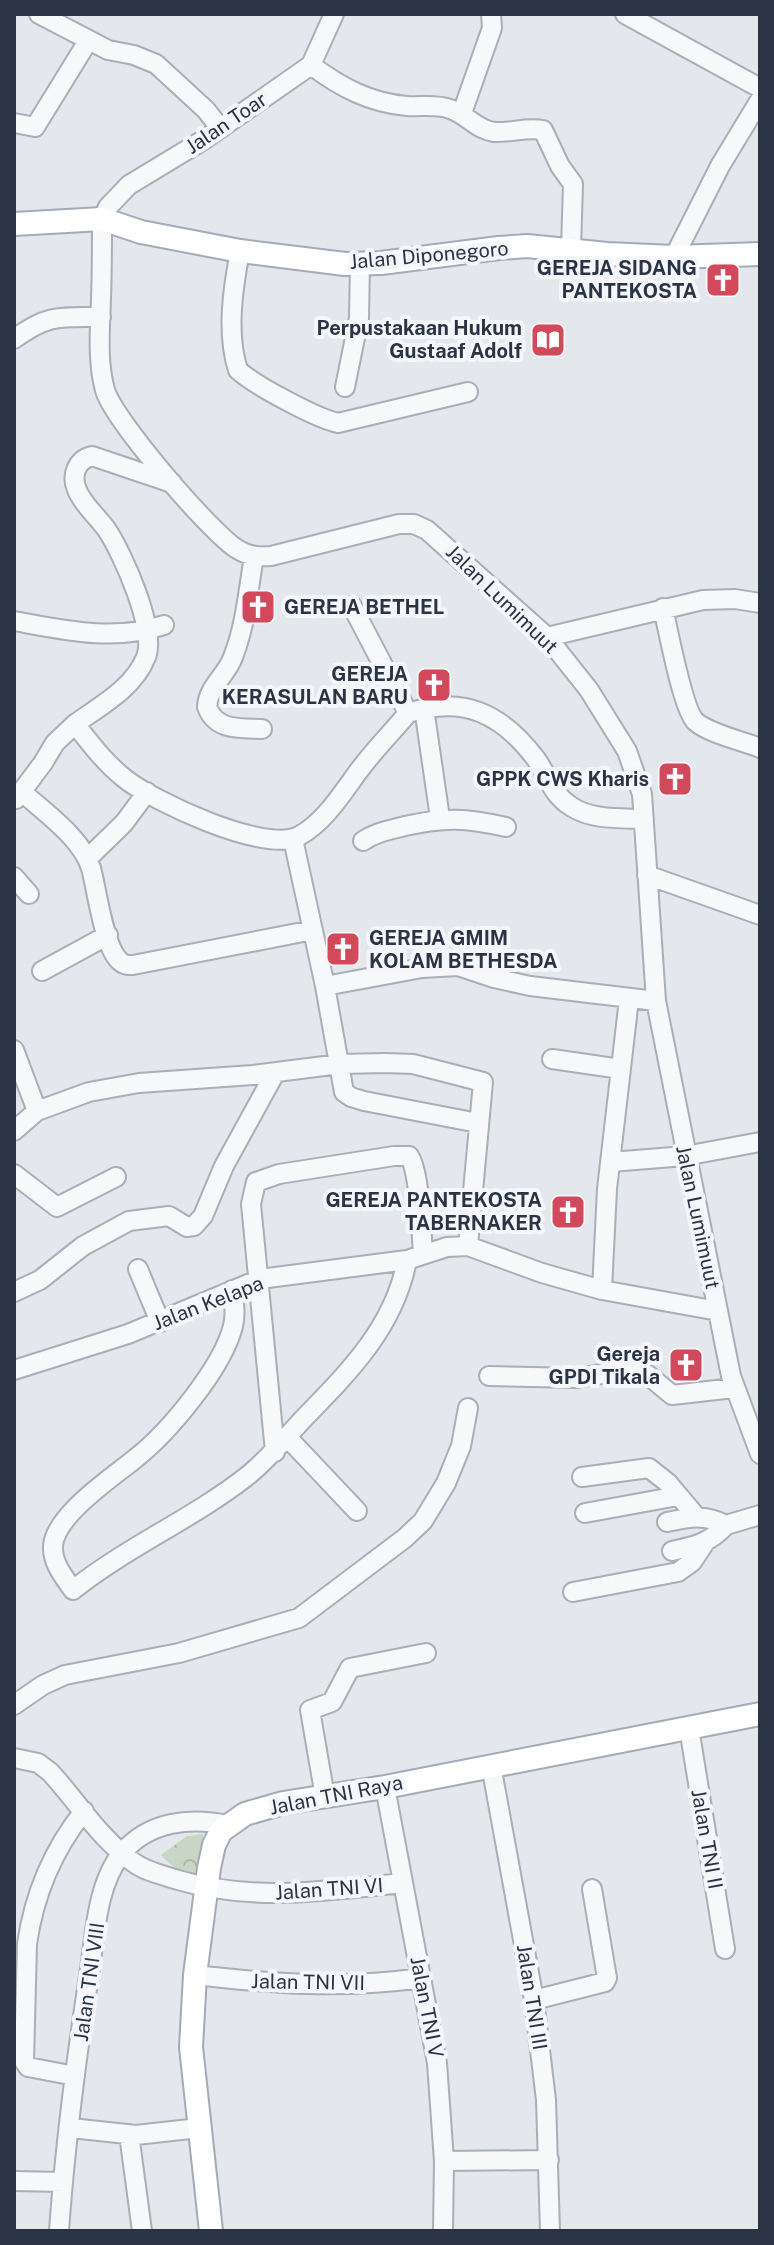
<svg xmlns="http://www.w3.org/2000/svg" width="774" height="2245" font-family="'Public Sans',sans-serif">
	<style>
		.park { fill: url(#park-crowns) }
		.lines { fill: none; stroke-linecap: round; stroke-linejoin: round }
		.minor-casing { stroke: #a9aeb7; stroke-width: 22 }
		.major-casing { stroke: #a3abb8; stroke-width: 26 }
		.minor { stroke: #f7f8fa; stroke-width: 18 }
		.major { stroke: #fff; stroke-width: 22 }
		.labels { text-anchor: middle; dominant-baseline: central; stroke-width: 8; stroke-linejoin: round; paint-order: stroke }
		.street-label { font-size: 20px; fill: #2b3445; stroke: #f4f6f9 }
		.poi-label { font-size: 20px; font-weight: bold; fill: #2b3445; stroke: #f4f6f9; text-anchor: end }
	</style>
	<defs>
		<pattern id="park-crowns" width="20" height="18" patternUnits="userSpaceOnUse" patternTransform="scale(2)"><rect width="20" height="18" fill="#c9d6c5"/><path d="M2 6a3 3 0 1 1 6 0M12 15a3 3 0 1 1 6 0" fill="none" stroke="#adb8ab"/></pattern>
	</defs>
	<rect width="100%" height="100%" fill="#e4e7ec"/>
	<path class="park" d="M203,1834L204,1880C186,1876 173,1869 161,1855L187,1836Z"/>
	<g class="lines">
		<defs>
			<path id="minor" d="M39,14L108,50L134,55L156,64L206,110L220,128
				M334,14L311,65L205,139L129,185L108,207L102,219C102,246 102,272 101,299C100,329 97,361 105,390C113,419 210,532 237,549C248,556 258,557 271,556L399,524H414L427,530L547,637L589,690L627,751L642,794L656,1001L731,1376L760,1454
				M625,14L760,88
				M311,65C340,87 370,103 407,106C422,107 436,104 450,109C466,114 477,130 494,132C511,133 526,127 543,130L560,166L573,184L571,249
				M462,113L492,28L491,14
				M14,123L35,127L88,41
				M240,251C233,288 226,333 238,370C254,385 316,418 338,423L468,392
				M674,257L720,166L760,100
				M14,339C48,314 60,317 101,317
				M345,387L359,318L360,263
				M172,483L92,456C76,460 71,476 77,490C83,505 98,517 107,530C123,554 157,631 146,657C134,688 100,706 75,724C90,743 105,763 124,778C152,801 265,854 299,836C327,821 345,788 364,764C378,746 394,730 408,713C464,695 502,714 536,759C549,777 551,794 572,807C592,820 620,818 644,819
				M254,557C248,590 246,624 233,657C227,675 208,686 207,707C216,731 240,728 262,729
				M352,606L408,713
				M663,608C668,629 683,711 696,722C710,734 743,741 760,748
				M14,621C64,630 114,642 164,625
				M547,637L703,600L735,599L760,603
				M424,708L440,818
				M21,791C44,812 81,837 91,868C97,890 104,950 121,962C124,965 128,965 133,965L313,930
				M16,799L43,763L55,743L75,724
				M293,839L325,986L344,1092L351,1097L364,1101L478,1123
				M363,841C376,832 390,830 405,826C445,817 466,818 506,827
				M87,859L124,823L147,792
				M647,875L760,915
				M14,877L29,894
				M42,971L108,935
				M325,986L422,968L458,966L494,978L530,986L656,1001
				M14,1050L37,1111
				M552,1059L621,1069
				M14,1131L37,1111L89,1092L139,1083L253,1075L340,1064L385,1063L413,1064L483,1082L468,1246
				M611,1162L685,1156L760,1142
				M14,1174L57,1207L116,1177
				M138,1269L160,1322
				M232,1290C234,1302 236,1314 233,1326C223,1367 169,1432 136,1458C113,1477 55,1515 53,1546C52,1563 64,1577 73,1590C127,1547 192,1519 246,1477C269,1459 286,1437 306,1416C351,1370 395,1325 407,1260L447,1247L468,1246L542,1273L602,1290L718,1311
				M602,1290L607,1189L629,999
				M14,1292L40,1280L83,1246L129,1221L169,1216L187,1227L194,1226L203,1216L224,1166L275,1073
				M14,1370L128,1334L260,1279L407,1260
				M489,1376L577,1378L632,1369L648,1375L672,1395L734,1388
				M287,1437L357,1511
				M275,1452L251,1204L256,1182L279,1174L394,1156H409C420,1171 421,1231 423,1253
				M582,1477L649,1468L668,1483L695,1515
				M585,1513L678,1496
				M667,1522C690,1517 705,1514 726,1525L760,1515
				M672,1551C695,1546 710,1543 726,1525
				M573,1592L678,1572L692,1562L704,1544
				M14,1705L43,1685L65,1675L179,1653L299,1618L405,1538L423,1521L446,1483L461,1446L468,1408
				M689,1728L725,1949
				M14,1758L38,1763L50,1772C77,1801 100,1839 133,1862C146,1872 163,1875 178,1880C253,1902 326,1891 402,1883
				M491,1765L534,2000L546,2100L550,2231
				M385,1787L437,2063L444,2161L443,2231
				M325,1797L310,1710L332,1702L350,1668L426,1653
				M195,1975C274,1984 341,1989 422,1978
				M534,2000L605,1982L607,1978L592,1889
				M75,2076L28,2067L24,2061L27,1944C34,1895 53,1850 84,1811
				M71,2128L136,2135L199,2128
				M129,2134L142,2231
				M444,2161L549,2160
				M14,2181L63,2182
				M59,2231C65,2146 76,2060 89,1976C95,1937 96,1885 122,1853C149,1821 190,1817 228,1825"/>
			<path id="major" d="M14,224L102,219L141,232L240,251L345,264L381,263L499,248L527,246L607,254L674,257L760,254
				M211,2231L191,2047L195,1975L209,1868L214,1845L221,1831L245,1814L283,1803L385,1787L760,1714"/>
		</defs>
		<use href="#minor" class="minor-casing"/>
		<use href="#major" class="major-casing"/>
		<use href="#minor" class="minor"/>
		<use href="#major" class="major"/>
	</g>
	<defs>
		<symbol id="church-square" viewBox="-11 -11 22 22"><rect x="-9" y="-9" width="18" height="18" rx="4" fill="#d1495b" stroke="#f4f6f9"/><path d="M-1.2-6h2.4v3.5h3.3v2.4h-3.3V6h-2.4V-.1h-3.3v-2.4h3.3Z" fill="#fff"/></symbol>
		<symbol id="library-square" viewBox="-11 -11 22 22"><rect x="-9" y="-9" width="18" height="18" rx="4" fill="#d1495b" stroke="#f4f6f9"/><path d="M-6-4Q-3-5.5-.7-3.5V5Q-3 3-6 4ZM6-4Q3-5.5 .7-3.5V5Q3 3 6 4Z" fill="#fff"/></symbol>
	</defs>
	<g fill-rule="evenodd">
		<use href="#church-square" x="703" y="260" width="40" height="40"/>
		<use href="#library-square" x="528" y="320" width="40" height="40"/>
		<use href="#church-square" x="238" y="587" width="40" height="40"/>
		<use href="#church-square" x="414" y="665" width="40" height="40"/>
		<use href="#church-square" x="655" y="759" width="40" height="40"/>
		<use href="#church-square" x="323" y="929" width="40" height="40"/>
		<use href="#church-square" x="548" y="1192" width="40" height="40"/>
		<use href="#church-square" x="666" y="1345" width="40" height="40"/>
	</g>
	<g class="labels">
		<g class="street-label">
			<text transform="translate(226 123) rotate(-34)">Jalan Toar</text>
			<text transform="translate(429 255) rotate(-5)">Jalan Diponegoro</text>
			<text transform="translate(502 599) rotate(44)">Jalan Lumimuut</text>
			<text transform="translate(698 1217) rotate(78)">Jalan Lumimuut</text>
			<text transform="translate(208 1303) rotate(-21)">Jalan Kelapa</text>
			<text transform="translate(336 1795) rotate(-11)">Jalan TNI Raya</text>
			<text transform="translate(707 1839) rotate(80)">Jalan TNI II</text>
			<text transform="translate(329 1889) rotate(-4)">Jalan TNI VI</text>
			<text transform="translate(89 1982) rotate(-82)">Jalan TNI VIII</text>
			<text transform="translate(308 1982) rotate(1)">Jalan TNI VII</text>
			<text transform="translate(532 1997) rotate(81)">Jalan TNI III</text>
			<text transform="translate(427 2007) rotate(79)">Jalan TNI V</text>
		</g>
		<g class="poi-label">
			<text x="697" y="268">GEREJA SIDANG<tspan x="697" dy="23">PANTEKOSTA</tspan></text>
			<text x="522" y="328">Perpustakaan Hukum<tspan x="522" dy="23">Gustaaf Adolf</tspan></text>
			<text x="284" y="607" text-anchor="start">GEREJA BETHEL</text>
			<text x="408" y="674">GEREJA<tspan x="408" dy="23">KERASULAN BARU</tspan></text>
			<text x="649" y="779">GPPK CWS Kharis</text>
			<text x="369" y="938" text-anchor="start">GEREJA GMIM<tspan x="369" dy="23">KOLAM BETHESDA</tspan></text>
			<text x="542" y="1200">GEREJA PANTEKOSTA<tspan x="542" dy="23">TABERNAKER</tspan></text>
			<text x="660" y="1354">Gereja<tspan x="660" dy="23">GPDI Tikala</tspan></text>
		</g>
	</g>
	<rect width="774" height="2245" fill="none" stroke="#2b3445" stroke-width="32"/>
</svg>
